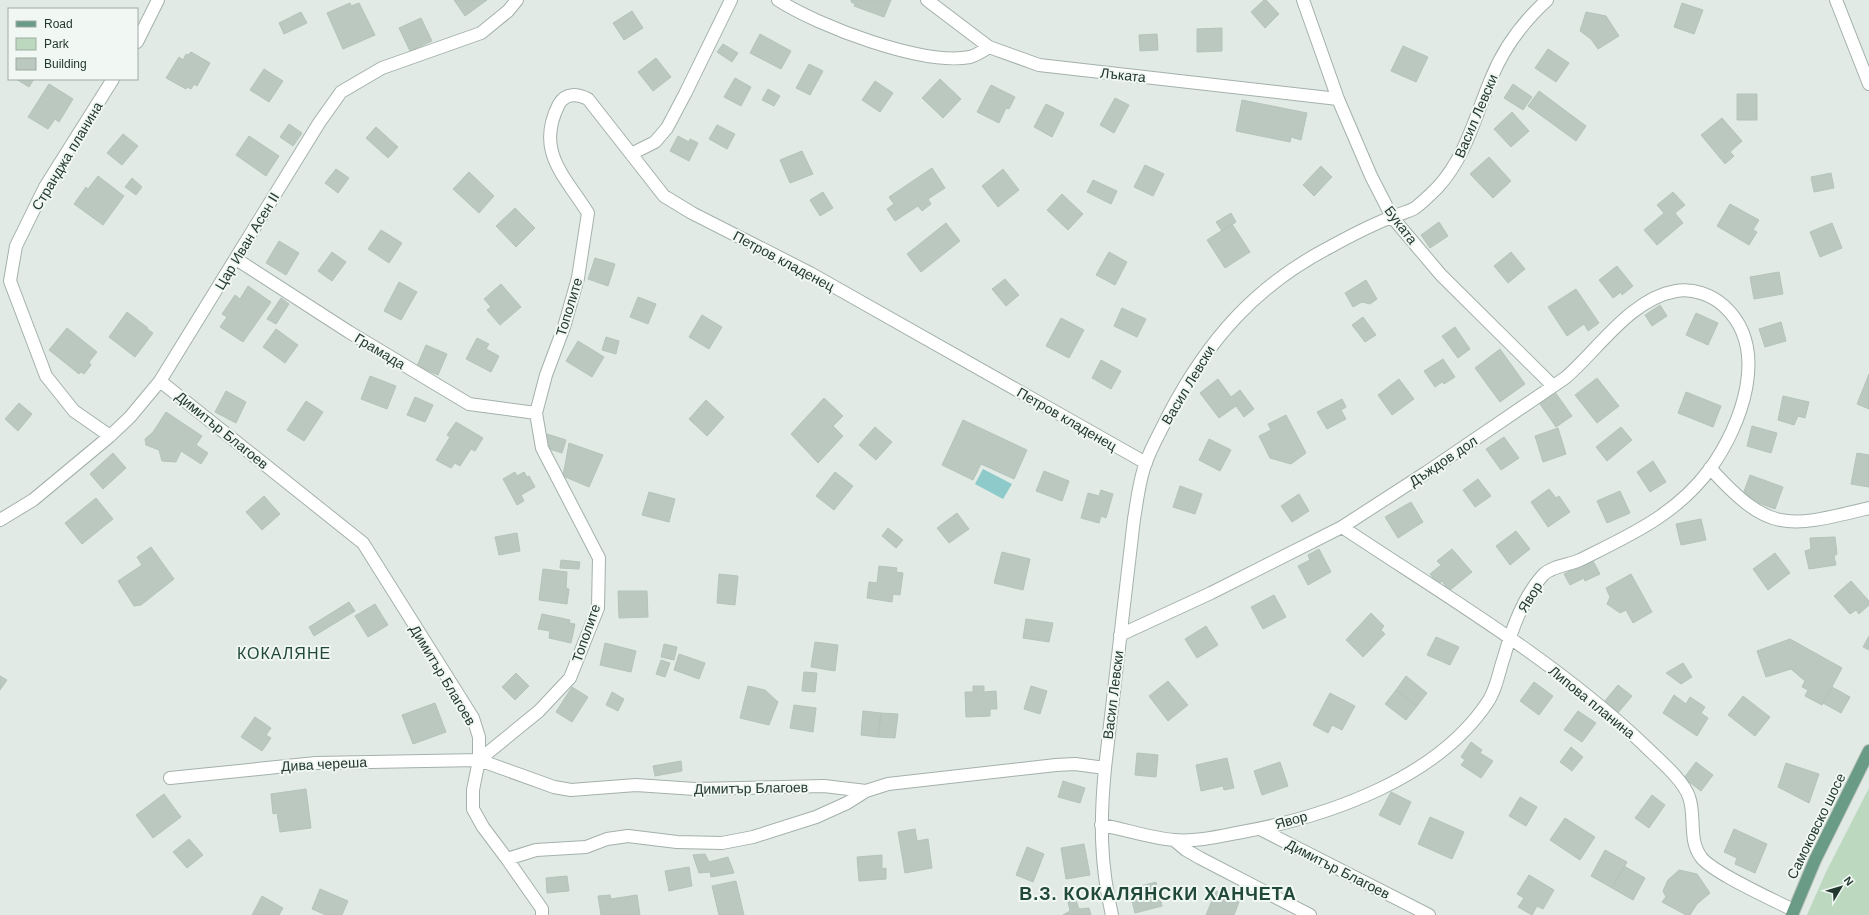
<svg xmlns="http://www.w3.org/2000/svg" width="1869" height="915" font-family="Arial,sans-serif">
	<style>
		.green { fill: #bcd9c0 }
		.water { fill: #8ecaca }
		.building { fill: #bac8c0; stroke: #b4c3bb }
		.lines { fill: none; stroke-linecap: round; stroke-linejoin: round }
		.minor-casing { stroke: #a4b1ab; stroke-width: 14 }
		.major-casing { stroke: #bdc4c1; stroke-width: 14 }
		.minor { stroke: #fff; stroke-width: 12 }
		.major { stroke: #6a9b87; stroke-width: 12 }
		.labels { text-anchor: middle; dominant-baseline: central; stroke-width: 4; stroke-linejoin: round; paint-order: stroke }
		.street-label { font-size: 14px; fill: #233930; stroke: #f1f7f3 }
		.quarter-label { font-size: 16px; letter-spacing: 1px; fill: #21493a; stroke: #f1f7f3 }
		.district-label { font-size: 18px; font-weight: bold; letter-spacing: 1px; fill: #21493a; stroke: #f1f7f3 }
	</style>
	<rect width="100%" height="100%" fill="#e1eae5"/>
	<path class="green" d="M1869,788V915H1807L1825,874Z"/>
	<path class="water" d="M983,469L1012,484L1003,499L975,484Z"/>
	<path class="building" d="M454,0H487L465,16Z
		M851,0H891L884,17L854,6L855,4L851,2Z
		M1264,0H1266L1279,14L1265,28L1251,12Z
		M350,3L351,6L359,3L375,35L343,49L327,13Z
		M1682,3L1703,10L1694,34L1674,27Z
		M632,11L643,28L624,40L613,23Z
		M301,12L307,23L284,34L279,23Z
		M1586,12L1606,16L1619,36L1598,49L1591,39L1580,31Z
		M421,18L432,41L410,51L399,28Z
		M1222,28V51L1197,52V29Z
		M760,34L791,51L781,69L750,53Z
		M1157,34L1158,50L1140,51L1139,35Z
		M723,44L738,53L732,62L717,52Z
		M1403,46L1428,57L1416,82L1391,71Z
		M1548,49L1569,63L1556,82L1535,68Z
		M191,52L210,63L197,86L194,84L191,89L187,87L186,89L166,78L179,57L183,60L186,54L188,55Z
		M656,58L671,77L653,91L638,72Z
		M809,64L823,71L810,95L796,88Z
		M264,69L283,81L269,102L250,90Z
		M735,78L751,87L741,106L724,97Z
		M16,79H34L29,87Z
		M940,79L961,99L943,118L922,98Z
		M875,81L893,93L880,112L862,100Z
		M49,84L73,99L59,122L55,119L48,129L28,117Z
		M1513,84L1532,97L1523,110L1504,98Z
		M991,85L1015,97L1009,109L1006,108L999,123L977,112Z
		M768,89L780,96L774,106L762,100Z
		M1539,91L1586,126L1576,141L1528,106Z
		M1737,94H1757V120H1737Z
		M1115,98L1129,105L1114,133L1100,125Z
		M1242,100L1307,113L1301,140L1291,137L1290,142L1236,131Z
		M1046,104L1064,113L1052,137L1034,127Z
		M1512,112L1529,131L1511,147L1494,129Z
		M1722,118L1742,141L1730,152L1734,156L1725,164L1701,135Z
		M289,124L302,133L293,146L280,137Z
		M717,125L735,134L727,149L709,139Z
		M376,127L398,147L388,158L366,138Z
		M123,134L138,146L122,165L107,153Z
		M249,136L279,156L266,176L236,155Z
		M678,136L689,142L690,139L698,143L689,161L670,151Z
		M802,151L813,174L790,183L780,160Z
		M1489,157L1511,181L1493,198L1470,174Z
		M1145,165L1164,174L1153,196L1134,187Z
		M1321,166L1332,177L1314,196L1303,185Z
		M932,168L945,188L928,199L931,204L922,211L918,206L895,221L887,209L894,204L889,197Z
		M336,169L349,178L338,193L325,183Z
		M1003,169L1019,190L998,207L982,186Z
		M469,172L494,196L479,213L453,189Z
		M1831,173L1834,188L1814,192L1811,177Z
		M98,176L124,196L103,225L74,204L86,187L88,189Z
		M132,178L142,187L136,195L125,187Z
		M1093,180L1117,191L1111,204L1087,192Z
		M823,192L833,208L820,216L810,200Z
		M1673,192L1685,205L1675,213L1683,223L1657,245L1644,230L1664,213L1657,205Z
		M1062,194L1083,214L1068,230L1047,210Z
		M1730,204L1759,220L1753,230L1757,232L1749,245L1717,226Z
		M515,208L535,228L516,247L496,226Z
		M1231,213L1236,222L1222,231L1216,222Z
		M1439,222L1448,236L1430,248L1421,235Z
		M946,223L960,241L921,272L907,254Z
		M1832,223L1842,248L1820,257L1810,232Z
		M1232,224L1250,252L1225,268L1207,240Z
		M381,230L402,243L389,263L368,249Z
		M279,241L299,253L286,275L266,263Z
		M332,252L346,262L332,281L318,271Z
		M1109,252L1127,262L1115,285L1096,275Z
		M1511,252L1525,269L1508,283L1494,266Z
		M595,258L615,264L608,286L588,279Z
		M1617,266L1633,286L1622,295L1621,292L1613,298L1599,280Z
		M1779,272L1783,294L1754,299L1750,277Z
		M1005,279L1019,295L1006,306L992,289Z
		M1366,280L1377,299L1370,304L1362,302L1353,307L1345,293Z
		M399,282L417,292L401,320L384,311Z
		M501,284L521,307L500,325L487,310L491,307L484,299Z
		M248,286L271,302L243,342L220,327L227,317L222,314L235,295L240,299Z
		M1576,289L1599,323L1588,331L1584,324L1567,336L1548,307Z
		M638,297L656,304L648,324L630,317Z
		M281,298L289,304L276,324L267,319Z
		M1660,305L1667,316L1652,326L1645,315Z
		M1122,308L1146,319L1137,337L1114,326Z
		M127,312L148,328L147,329L153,333L135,357L109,337Z
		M1696,313L1718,323L1708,345L1686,335Z
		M702,315L722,327L709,349L689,337Z
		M1363,317L1376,335L1365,342L1352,325Z
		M1061,318L1084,330L1069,358L1046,346Z
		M1781,322L1786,341L1765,347L1759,329Z
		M1455,327L1470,349L1458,358L1442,336Z
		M67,328L97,352L89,362L91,365L84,374L81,372L79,374L49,350Z
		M276,329L298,345L285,363L263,347Z
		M606,337L619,341L616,354L602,350Z
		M477,338L489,344L486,349L499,356L491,372L466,359Z
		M578,341L604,357L592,377L566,361Z
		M426,345L447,354L438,375L417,366Z
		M1500,349L1525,384L1500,402L1475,368Z
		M1443,359L1455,377L1444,384L1442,382L1435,387L1424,371Z
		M1101,360L1121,371L1111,389L1092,378Z
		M1869,374V409L1857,404Z
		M370,376L396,386L387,409L361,399Z
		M1597,378L1619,406L1597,423L1575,395Z
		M1218,379L1231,397L1240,390L1254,409L1244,417L1236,406L1219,418L1200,393Z
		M1399,379L1414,399L1392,415L1378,395Z
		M226,391L246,402L236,423L215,412Z
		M1555,392L1572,416L1556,427L1540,404Z
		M1686,392L1721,406L1713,427L1678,413Z
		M1783,396L1809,402L1805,418L1798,416L1794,425L1778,420Z
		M415,397L433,405L425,422L407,415Z
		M824,398L843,416L833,426L843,436L818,463L791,434Z
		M1342,399L1346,407L1341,410L1346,419L1327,429L1317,412Z
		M706,400L724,417L707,436L689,419Z
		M306,401L323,412L304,441L287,430Z
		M19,403L32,414L18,431L5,419Z
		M166,412L202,436L196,445L208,453L201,464L181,451L176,462L162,461L159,450L146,445L145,439L153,432Z
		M1286,415L1306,453L1291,464L1270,458L1259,436L1271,430L1268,424Z
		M963,420L1027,450L1014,479L981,464L973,480L942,465Z
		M456,422L483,438L475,451L471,449L460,466L455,463L451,468L436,460L450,437L447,435Z
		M1752,426L1777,433L1771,453L1747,446Z
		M875,427L892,442L876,460L859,445Z
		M1621,427L1632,440L1607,461L1596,447Z
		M1558,428L1566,454L1543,462L1535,436Z
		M547,434L566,440L562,453L543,447Z
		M1504,437L1519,458L1501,470L1486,449Z
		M1209,439L1231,450L1220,471L1199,460Z
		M569,443L603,455L589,487L563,476Z
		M113,453L126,468L103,489L90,474Z
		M1857,453L1869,455V487L1851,484Z
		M1653,461L1666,482L1650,492L1637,472Z
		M1044,471L1069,481L1062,501L1036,491Z
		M515,472L517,476L524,472L527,477L529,476L535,487L521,495L524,501L517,505L503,479Z
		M835,472L853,486L834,510L816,496Z
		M1750,475L1783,487L1775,509L1742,497Z
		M1478,479L1491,496L1475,507L1463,490Z
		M1180,486L1202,494L1195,514L1173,507Z
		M1549,489L1556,498L1559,496L1570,512L1548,527L1531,502Z
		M1101,490L1113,494L1106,518L1101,516L1099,523L1081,518L1088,493L1099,496Z
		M1620,491L1630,513L1607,523L1597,501Z
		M649,492L675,499L669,522L642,515Z
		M1299,494L1309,511L1292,522L1281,506Z
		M264,496L280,514L262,530L246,512Z
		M96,498L113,519L82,544L65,523Z
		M1411,502L1423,522L1398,538L1385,517Z
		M957,513L969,529L949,543L937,528Z
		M1701,519L1706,540L1681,545L1676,524Z
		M888,528L903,540L896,548L882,536Z
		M1516,531L1530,549L1510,565L1496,546Z
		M517,533L520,551L499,555L495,537Z
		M1835,537L1837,554L1834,556L1836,565L1809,569L1805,551L1811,549L1810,538Z
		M151,547L174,579L141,605L134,606L118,581L142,565L137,557Z
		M1319,549L1331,572L1308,585L1298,566L1310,560L1308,555Z
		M1452,549L1472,572L1449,591L1442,581L1438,584L1430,574L1441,565L1437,561Z
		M1002,552L1030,559L1023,590L994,583Z
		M1775,553L1790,573L1768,590L1753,569Z
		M1592,559L1600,574L1585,581L1584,578L1570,585L1564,574Z
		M561,560L580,562L579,569L560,568Z
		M879,566L897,568L896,572L903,573L900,595L893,594L892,602L867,598L869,582L877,583Z
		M543,569L567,572L566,588L569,589L567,604L539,600Z
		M719,574L738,576L735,605L717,603Z
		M1631,574L1652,612L1633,623L1626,610L1620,613L1607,604L1610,597L1606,588Z
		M1851,581L1869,601V605L1859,614L1856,610L1850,614L1834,596Z
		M618,591H647L648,617L619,618Z
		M1274,595L1286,617L1263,629L1251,607Z
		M349,602L355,611L314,636L309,627Z
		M375,604L388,625L368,637L355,616Z
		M1371,613L1384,626L1381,630L1385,634L1363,657L1346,640Z
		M542,614L570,620L569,623L575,624L571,643L549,638L550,631L538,629Z
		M1026,619L1053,623L1049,642L1023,638Z
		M1206,626L1218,645L1197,658L1185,639Z
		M1869,636V650L1863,647Z
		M1436,637L1459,647L1450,665L1427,655Z
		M1790,639L1842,668L1822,705L1805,696L1808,690L1802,687L1805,681L1791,669L1766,677L1757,651Z
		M815,642L838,645L835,671L811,667Z
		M605,643L636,651L631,672L600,665Z
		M664,644L677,647L674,660L661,657Z
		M679,654L705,663L699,679L674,670Z
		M661,660L670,663L665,677L656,674Z
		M1683,663L1692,677L1681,684L1666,673Z
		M804,672L817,673L815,692L802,691Z
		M516,673L529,686L515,700L502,687Z
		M0,676L7,680L0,690Z
		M1406,676L1427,693L1417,706L1396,690Z
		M1168,681L1188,705L1168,721L1149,696Z
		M1534,682L1553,696L1539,715L1520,701Z
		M1618,685L1632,696L1617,714L1604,702Z
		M748,686L765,690L778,702L769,725L740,718Z
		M973,686H984V692L996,691L997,709H990V716L966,717L965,692H973Z
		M1031,686L1047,691L1040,714L1024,709Z
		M572,687L588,697L572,722L556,712Z
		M1832,687L1850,697L1841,713L1823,703Z
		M1396,690L1417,706L1406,720L1385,704Z
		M612,692L624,699L618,711L606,705Z
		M1330,693L1355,706L1342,730L1332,725L1328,733L1313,725Z
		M1674,695L1686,704L1690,697L1705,707L1701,713L1708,718L1697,736L1663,713Z
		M1743,696L1770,717L1755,736L1728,715Z
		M435,703L446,732L413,744L402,715Z
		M794,705L816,708L813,732L790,728Z
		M863,711L881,713L878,737L861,735Z
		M1578,711L1596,723L1582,742L1564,730Z
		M881,713L898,714L895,738L878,737Z
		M255,717L271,728L266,735L271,738L262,751L241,737Z
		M1471,742L1482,750L1480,753L1493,761L1481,778L1461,765L1465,760L1461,757Z
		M1571,747L1583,757L1572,771L1560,762Z
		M1137,753L1158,755L1156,777L1135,775Z
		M1227,758L1234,788L1224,790L1223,786L1201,791L1196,765Z
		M681,761L682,771L655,776L653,766Z
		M1280,762L1288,786L1262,795L1254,771Z
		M1696,762L1713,775L1701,791L1684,778Z
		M1786,763L1819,774L1809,803L1778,787Z
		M1063,781L1085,788L1080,803L1058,797Z
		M306,789L311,828L280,832L277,813L273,814L271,794Z
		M1391,792L1411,802L1400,825L1379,815Z
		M164,794L181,817L153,838L136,815Z
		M1652,795L1665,805L1649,828L1635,818Z
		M1520,797L1537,807L1526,826L1509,816Z
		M1430,817L1464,832L1452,859L1418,844Z
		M1565,818L1595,837L1580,860L1550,840Z
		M915,829L917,841L928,839L932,868L905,873L898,832Z
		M1734,829L1767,844L1755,873L1735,864L1737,858L1724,852Z
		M189,839L203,855L187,868L173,852Z
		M1084,844L1090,875L1066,879L1061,848Z
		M1027,847L1044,854L1033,882L1016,875Z
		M1605,850L1627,862L1612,888L1591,876Z
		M705,854L709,862L728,857L734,873L711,877L710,872L699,873L693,855Z
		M882,855V869L886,868V879L859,881L857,857Z
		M1624,866L1645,878L1633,900L1612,888Z
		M689,867L692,886L669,891L665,871Z
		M1679,870L1697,874L1710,893L1697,904L1690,915H1686L1662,902L1666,897L1663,891L1668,880Z
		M1529,875L1554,890L1543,909L1537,906L1532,915L1518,907L1524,898L1517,894Z
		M567,876L569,891L547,893L546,878Z
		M736,881L744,915H719L712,886Z
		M1156,882L1162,906L1135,913L1129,889Z
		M320,889L348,901L342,915H326L312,909Z
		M1216,891L1239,902L1234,915H1206Z
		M610,895L611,899L637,895L640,915H601L598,896Z
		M262,896L283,908L279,915H252Z
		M1076,900L1079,909L1089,908L1091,915H1063L1070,911L1068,902Z"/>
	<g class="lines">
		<defs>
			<path id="minor" d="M778,0C818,26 923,66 970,57C977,55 983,51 989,47
				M927,0L989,47L1039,65L1338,99
				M1303,0L1338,99L1371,176L1392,217L1441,275L1553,386
				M1836,0L1869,84
				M137,42L158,0
				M631,154L655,142L667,128L685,94L731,0
				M236,259L349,332L469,404L536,413
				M160,381L363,543L473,718L479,737V760L473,790V809L483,827L507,859L542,909V915
				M110,436L74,411L46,376L10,281L16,246L45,187L113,79
				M1710,468C1770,534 1787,528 1869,508
				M0,520L33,500L110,436L130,417L160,381L319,123L341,92L382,68L481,33L508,11L517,0
				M1342,527C1444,595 1553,659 1643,744C1657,758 1683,779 1689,797C1696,816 1688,840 1701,857C1711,872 1774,900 1793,910
				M479,760L539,711L570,678L598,608L599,558L542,448L536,413L546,375L564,327L578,278L588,213C564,175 535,151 559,104C566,92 578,94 588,99L664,196L692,213L810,273L1146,463
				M170,778L316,763L479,760L554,787L571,790L636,785L695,789L824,786L866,791
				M1101,825C1125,829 1150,838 1174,840C1197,842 1221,836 1242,832C1329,816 1439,778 1489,700C1497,687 1499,671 1504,657C1512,628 1523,597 1543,575C1552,566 1569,565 1580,560C1630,535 1676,515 1710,469C1741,426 1771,349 1724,306C1712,295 1693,288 1676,291C1630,299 1598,350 1565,378L1427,472L1342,527L1211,593L1120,635
				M1260,829L1429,915
				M1174,840L1186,850L1200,858L1310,915
				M507,859L536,850L586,847L607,839L628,836L677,842L722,843L753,837L816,817L847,803L866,791L888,784L1056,765L1075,764L1105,768
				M1112,915C1100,864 1100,820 1105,768L1134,519C1137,501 1139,482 1145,465C1151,447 1161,431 1169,414C1208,340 1255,286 1330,247C1350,236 1371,225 1392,217C1399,214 1408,212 1415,208C1423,202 1431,194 1438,187C1466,156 1475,117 1491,79C1503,49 1523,22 1547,0"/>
			<path id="major" d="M1792,915L1815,860L1869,751"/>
		</defs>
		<use href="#minor" class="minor-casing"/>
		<use href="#major" class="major-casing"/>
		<use href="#minor" class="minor"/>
		<use href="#major" class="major"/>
	</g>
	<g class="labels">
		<g class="street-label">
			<text transform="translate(1123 75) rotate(6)">Лъката</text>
			<text transform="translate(1476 116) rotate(-67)">Васил Левски</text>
			<text transform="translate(67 156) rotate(-59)">Странджа планина</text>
			<text transform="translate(1401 225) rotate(53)">Буката</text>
			<text transform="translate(247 241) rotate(-59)">Цар Иван Асен II</text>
			<text transform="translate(784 261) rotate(28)">Петров кладенец</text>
			<text transform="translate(569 307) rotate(-73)">Тополите</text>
			<text transform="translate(380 351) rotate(31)">Грамада</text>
			<text transform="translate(1188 385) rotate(-59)">Васил Левски</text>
			<text transform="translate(1067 419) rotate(30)">Петров кладенец</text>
			<text transform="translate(222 430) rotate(39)">Димитър Благоев</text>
			<text transform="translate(1443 461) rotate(-34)">Дъждов дол</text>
			<text transform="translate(1530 597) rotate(-58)">Явор</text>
			<text transform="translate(586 633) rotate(-71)">Тополите</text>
			<text transform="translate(443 675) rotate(59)">Димитър Благоев</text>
			<text transform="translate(1113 695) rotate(-83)">Васил Левски</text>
			<text transform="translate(1592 702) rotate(39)">Липова планина</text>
			<text transform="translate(324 764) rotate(-3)">Дива череша</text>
			<text transform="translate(751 788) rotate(-1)">Димитър Благоев</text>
			<text transform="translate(1291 820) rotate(-16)">Явор</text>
			<text transform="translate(1816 826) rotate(-64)">Самоковско шосе</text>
			<text transform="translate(1338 869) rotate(27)">Димитър Благоев</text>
		</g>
		<g class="quarter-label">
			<text x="284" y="653">КОКАЛЯНЕ</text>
		</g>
		<g class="district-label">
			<text x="1158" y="894">В.З. КОКАЛЯНСКИ ХАНЧЕТА</text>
		</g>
	</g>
	<rect x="8" y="8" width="130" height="72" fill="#f1f7f3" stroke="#9faba5"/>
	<rect x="16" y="21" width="20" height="6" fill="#6a9b87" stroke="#9faba5"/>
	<text x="44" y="28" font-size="12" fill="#233930">Road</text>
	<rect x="16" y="38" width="20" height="12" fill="#bcd9c0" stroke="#9faba5"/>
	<text x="44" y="48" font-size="12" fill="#233930">Park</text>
	<rect x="16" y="58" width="20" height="12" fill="#bac8c0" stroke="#9faba5"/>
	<text x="44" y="68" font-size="12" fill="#233930">Building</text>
	<g transform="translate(1841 887) rotate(52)" stroke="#f1f7f3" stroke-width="3" paint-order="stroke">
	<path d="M0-3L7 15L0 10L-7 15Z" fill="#233930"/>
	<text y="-6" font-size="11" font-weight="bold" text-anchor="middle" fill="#233930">N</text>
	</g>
</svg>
